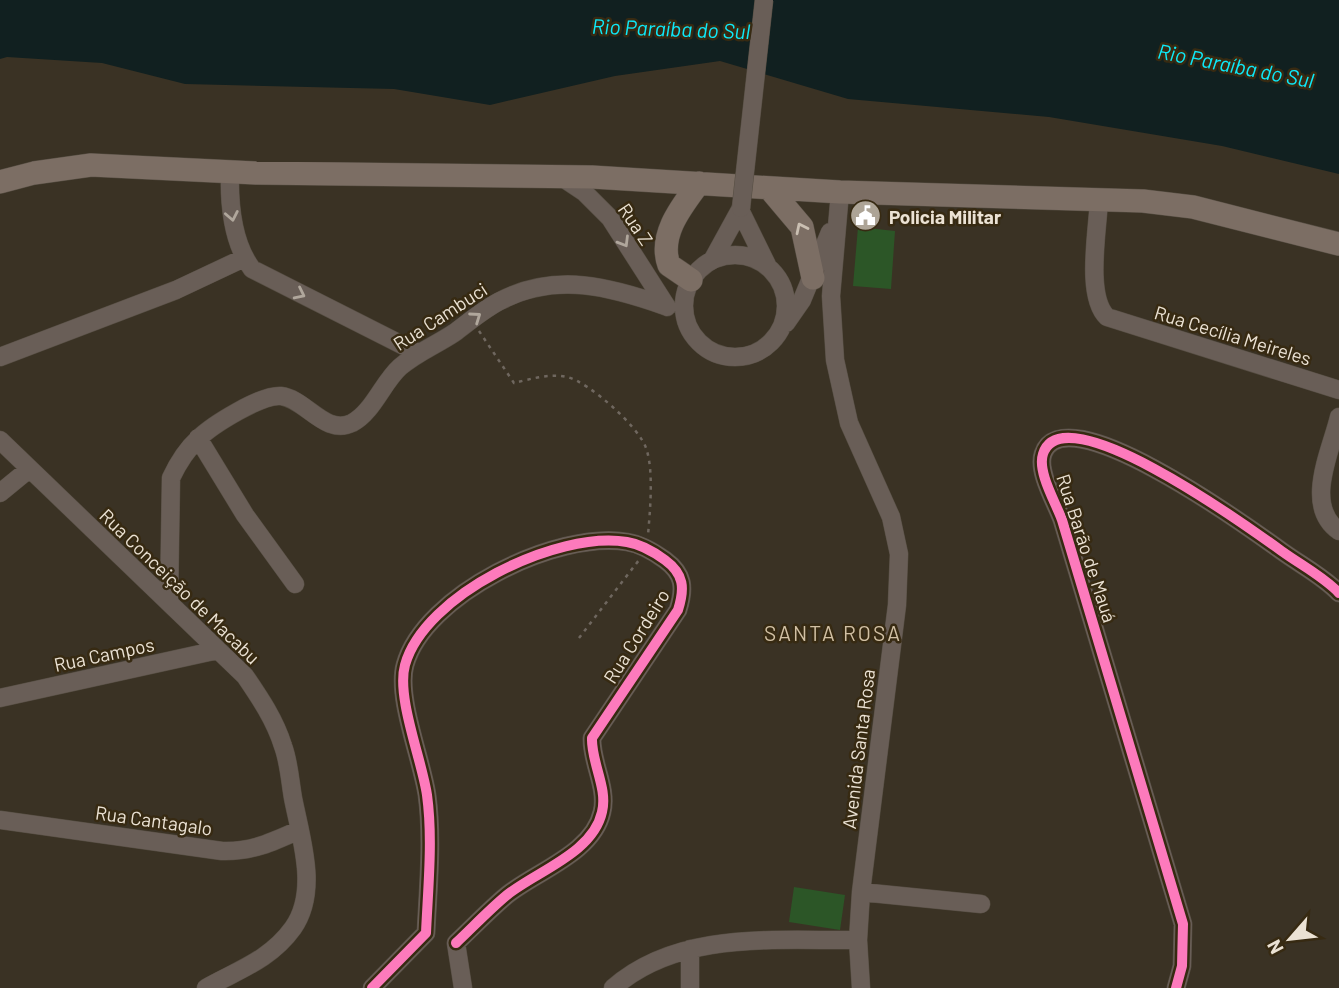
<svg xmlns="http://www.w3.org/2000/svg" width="1339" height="988" font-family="Barlow,sans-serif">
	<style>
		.green { fill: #2c5627 }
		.water { fill: #112020 }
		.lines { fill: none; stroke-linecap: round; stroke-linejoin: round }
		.minor-casing { stroke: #554d42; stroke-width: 19 }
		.major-casing { stroke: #554d42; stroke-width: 24 }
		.path { stroke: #6f675f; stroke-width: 2.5; stroke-dasharray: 3.5 5; stroke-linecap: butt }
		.minor { stroke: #695e57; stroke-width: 18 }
		.major { stroke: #7c6e64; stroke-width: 23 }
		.minor-bridge-casing { stroke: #554d42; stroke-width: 19; stroke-linecap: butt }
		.minor-bridge { stroke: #695e57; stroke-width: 18 }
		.cycleway-casing { stroke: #372a12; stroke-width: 15 }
		.cycleway { stroke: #fd7abc; stroke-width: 10 }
		.oneway { stroke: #b0a79c }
		.oneway2 { stroke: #cabfb2 }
		.labels { text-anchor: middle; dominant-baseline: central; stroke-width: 5; stroke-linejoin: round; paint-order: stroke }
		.poi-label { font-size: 19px; font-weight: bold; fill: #ebe2d4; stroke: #372a12; text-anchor: start }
		.street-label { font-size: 19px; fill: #ebe2d4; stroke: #372a12 }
		.water-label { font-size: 21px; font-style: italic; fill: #0deafa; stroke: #372a12 }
		.neighbourhood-label { font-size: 21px; letter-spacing: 2px; fill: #d1c0a4; stroke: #372a12 }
	</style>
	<rect width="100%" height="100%" fill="#3a3224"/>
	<path class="green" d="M858,227L895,231L891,289L853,286Z
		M794,887L845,895L840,930L789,922Z"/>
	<path class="water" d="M0,0H1339V174L1222,146L1049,117L848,99L720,61L615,76L490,105L394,89L185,84L102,63L7,57L0,59Z"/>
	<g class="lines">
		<defs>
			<path id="minor" d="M230,172C229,205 232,242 252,269L418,353
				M560,176L584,192L610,218L667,307
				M840,192L831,296L835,360L849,423L891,517L899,554L897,605L861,892L858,940L861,988
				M1099,199C1098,229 1085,296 1107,317L1339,390
				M741,212L767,265
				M684 306a51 51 0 1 1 102 0a51 51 0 1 1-102 0Z
				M713,259L741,208
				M786,323L802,300L830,232
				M0,357L176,290L244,258
				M1339,417C1331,451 1303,506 1339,531
				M198,438L245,515L295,584
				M0,440L245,676C260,698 275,720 283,746C289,762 290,781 293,798C301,839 319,891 293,928C270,960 238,970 206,988
				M0,493L28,470
				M169,602L171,478C178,463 186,450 198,439C212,425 262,394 281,396C306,399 325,436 352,423C373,412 383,382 400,367C416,353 436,345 454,333C469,322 485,308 502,300C557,272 611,287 665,306
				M0,698L218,650
				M0,820L222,851C251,852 273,842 299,830
				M861,892L981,904
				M456,943L463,988
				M690,949V988
				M372,988L426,933C428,888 433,839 427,795C422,760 396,697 405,665C424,595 557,530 627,542C640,544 654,552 665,560C684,574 685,588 678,610L592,738C591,762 608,788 602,812C593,853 537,871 507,895C489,910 473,927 456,943
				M613,988C679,930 776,941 858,940
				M1176,988L1182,966L1183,924L1062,520C1056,503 1037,472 1043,454C1063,391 1255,532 1283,552C1301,565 1324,577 1339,593"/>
			<path id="major" d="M0,182L34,173L91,165L256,173L592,177L840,192L1143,201L1193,207L1339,244
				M769,188L802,227L813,278
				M691,280L669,265C658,235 682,206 699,183"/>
		</defs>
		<use href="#minor" class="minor-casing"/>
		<use href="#major" class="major-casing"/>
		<path class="path" d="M479,331L514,383C530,379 551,373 567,377C589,382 639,427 646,448C654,470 650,511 648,535
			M579,638L639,560"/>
		<use href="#minor" class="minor"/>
		<use href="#major" class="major"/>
		<defs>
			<path id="minor-bridge" d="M741,208L764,0"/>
		</defs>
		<use href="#minor-bridge" class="minor-bridge-casing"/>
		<use href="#minor-bridge" class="minor-bridge"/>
		<defs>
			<path id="cycleway" d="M372,988L426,933C428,888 433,839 427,795C422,760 396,697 405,665C424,595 557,530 627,542C640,544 654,552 665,560C684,574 685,588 678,610L592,738C591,762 608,788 602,812C593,853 537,871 507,895C489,910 473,927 456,943
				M1176,988L1182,966L1183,924L1062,520C1056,503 1037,472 1043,454C1063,391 1255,532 1283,552C1301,565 1324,577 1339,593"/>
		</defs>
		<use href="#cycleway" class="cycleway-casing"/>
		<use href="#cycleway" class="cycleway"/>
	</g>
	<defs><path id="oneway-chevron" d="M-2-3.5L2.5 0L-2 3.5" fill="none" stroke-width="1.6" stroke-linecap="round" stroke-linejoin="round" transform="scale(1.75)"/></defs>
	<g class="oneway">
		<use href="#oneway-chevron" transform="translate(232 216) rotate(79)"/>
		<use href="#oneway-chevron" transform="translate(624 242) rotate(59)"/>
		<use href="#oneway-chevron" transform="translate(300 294) rotate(26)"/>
		<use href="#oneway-chevron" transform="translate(476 317) rotate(-35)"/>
	</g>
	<use class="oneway2" href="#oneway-chevron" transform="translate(801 228) rotate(-116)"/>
	<defs>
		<symbol id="civic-disc" viewBox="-11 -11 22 22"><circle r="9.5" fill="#ada496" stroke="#372a12"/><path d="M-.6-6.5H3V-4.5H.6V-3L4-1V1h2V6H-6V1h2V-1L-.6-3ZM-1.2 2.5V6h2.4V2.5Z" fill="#fff"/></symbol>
	</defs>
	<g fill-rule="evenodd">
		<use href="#civic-disc" x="848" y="198" width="35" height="35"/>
	</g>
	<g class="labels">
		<g class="poi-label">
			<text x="889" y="216">Policia Militar</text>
		</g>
		<g class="street-label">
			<text transform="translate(636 224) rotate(56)">Rua Z</text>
			<text transform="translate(440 316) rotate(-33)">Rua Cambuci</text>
			<text transform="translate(1233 335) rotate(17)">Rua Cecília Meireles</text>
			<text transform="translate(1087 548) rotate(72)">Rua Barão de Mauá</text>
			<text transform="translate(180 586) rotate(44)">Rua Conceição de Macabu</text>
			<text transform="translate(636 636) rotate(-58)">Rua Cordeiro</text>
			<text transform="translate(104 654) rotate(-12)">Rua Campos</text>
			<text transform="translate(858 749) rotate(-83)">Avenida Santa Rosa</text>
			<text transform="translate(154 820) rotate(8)">Rua Cantagalo</text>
		</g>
		<g class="water-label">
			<text transform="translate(671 28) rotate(2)">Rio Paraíba do Sul</text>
			<text transform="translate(1236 65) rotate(11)">Rio Paraíba do Sul</text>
		</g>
		<g class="neighbourhood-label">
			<text x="833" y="632">SANTA ROSA</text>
		</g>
	</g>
	<g transform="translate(1290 939) rotate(242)" stroke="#372a12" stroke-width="5" paint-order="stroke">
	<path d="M0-5L12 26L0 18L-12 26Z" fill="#ebe2d4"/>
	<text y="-10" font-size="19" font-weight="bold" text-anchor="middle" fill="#ebe2d4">N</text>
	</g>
</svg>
